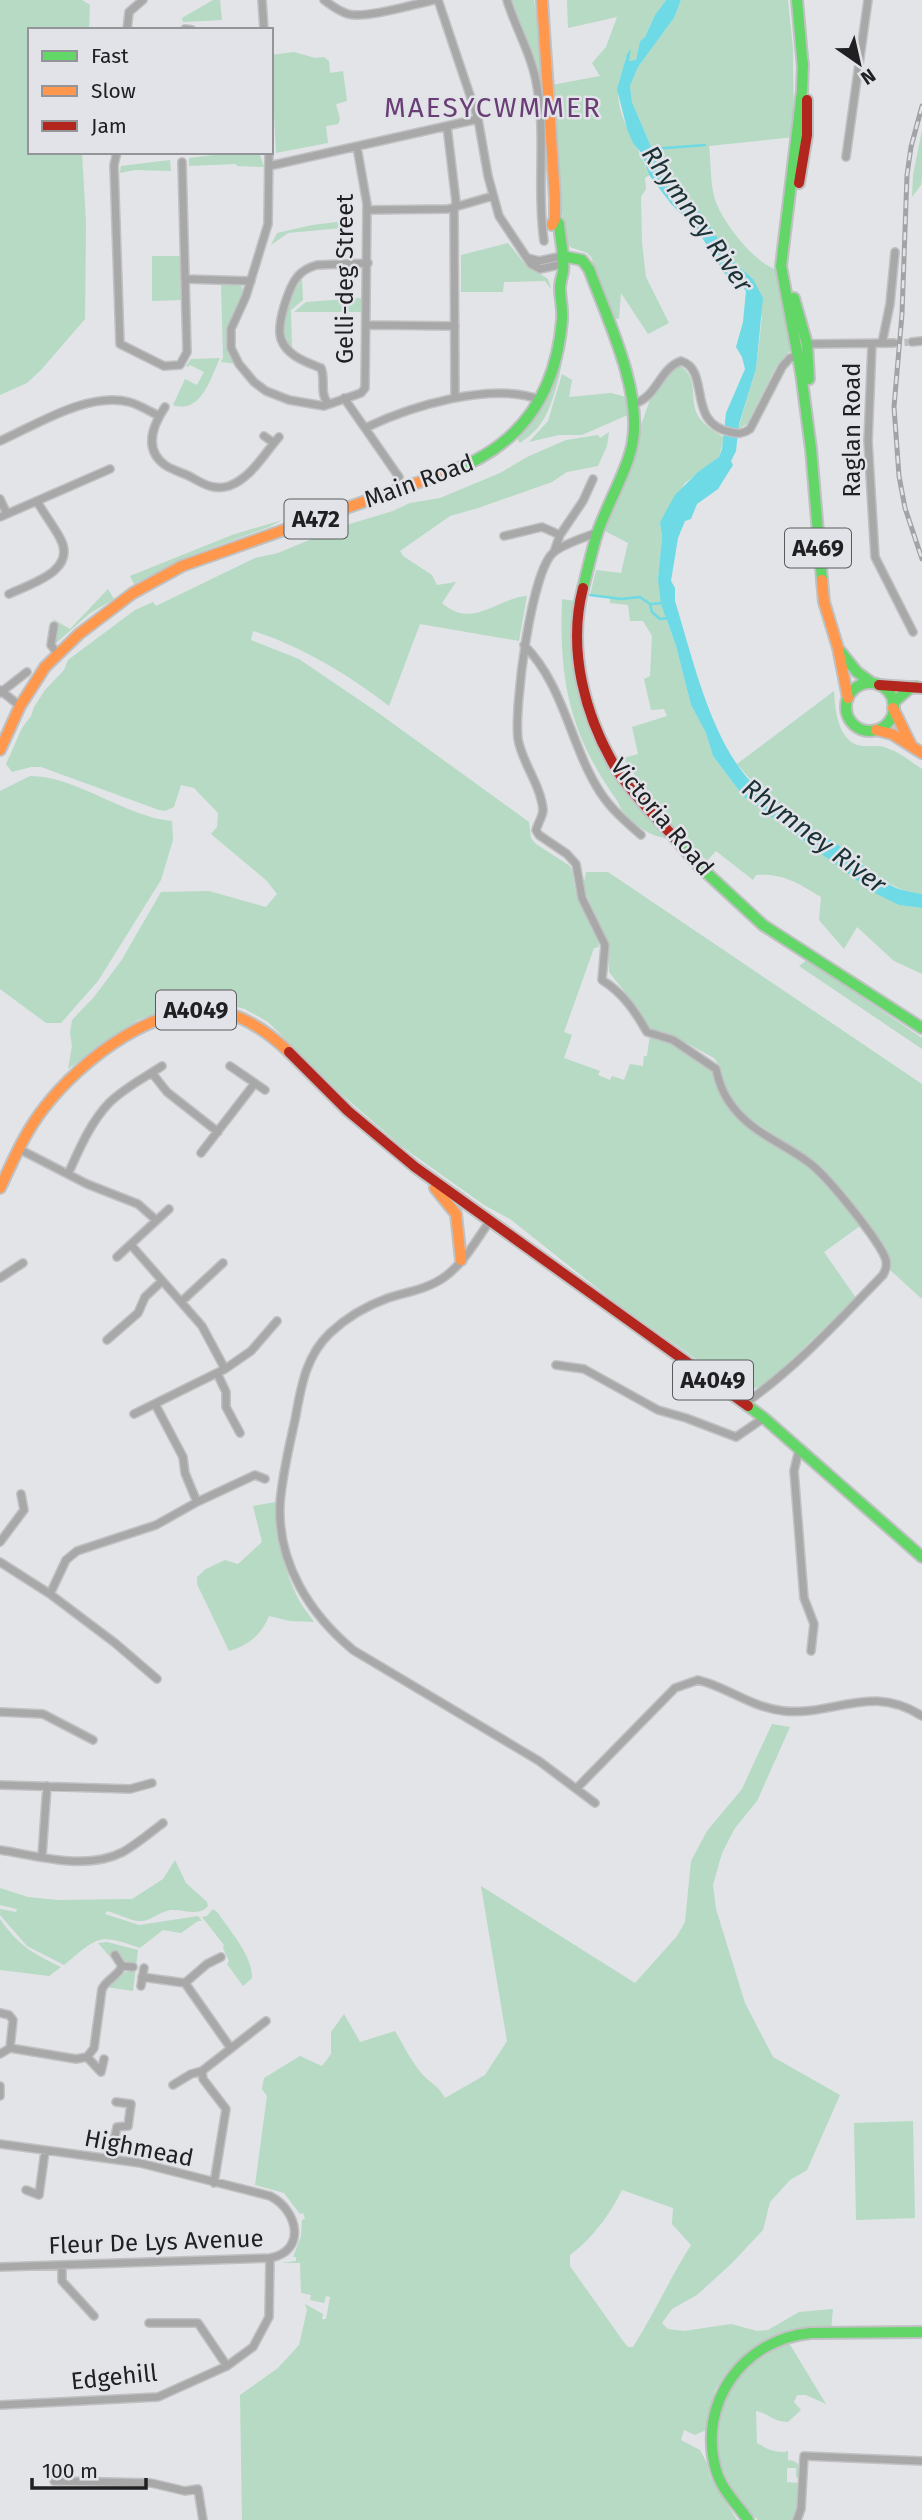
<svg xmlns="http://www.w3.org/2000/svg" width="922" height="2520" font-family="'Fira Sans',sans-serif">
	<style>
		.green { fill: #b6dac3; fill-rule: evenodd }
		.water { fill: #6edae5 }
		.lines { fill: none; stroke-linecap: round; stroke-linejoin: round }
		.stream { stroke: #6edae5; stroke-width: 2.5 }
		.street-tunnel { stroke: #bbbdc0; stroke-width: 7; stroke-dasharray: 7 3.5; stroke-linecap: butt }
		.street-casing { stroke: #c0c1c3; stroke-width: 10 }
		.fast-casing { stroke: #c0c1c3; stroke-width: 14 }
		.slow-casing { stroke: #c0c1c3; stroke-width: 14 }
		.jam-casing { stroke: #c0c1c3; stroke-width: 14 }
		.street { stroke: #a8a8a9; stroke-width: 7 }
		.fast { stroke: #63d668; stroke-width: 10 }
		.slow { stroke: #ff974d; stroke-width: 10 }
		.jam { stroke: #b3261e; stroke-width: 10 }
		.rail-casing { stroke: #a1a3a4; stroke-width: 5 }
		.rail { stroke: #e1e3e8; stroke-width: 2.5; stroke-dasharray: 8; stroke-linecap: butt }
		.labels { text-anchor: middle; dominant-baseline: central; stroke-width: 5; stroke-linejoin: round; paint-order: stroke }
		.shield { fill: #e1e3e8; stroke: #5a5a5d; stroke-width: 2 }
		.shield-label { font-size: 23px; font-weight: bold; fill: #202022 }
		.street-label { font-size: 24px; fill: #202022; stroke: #e1e3e8 }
		.water-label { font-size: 26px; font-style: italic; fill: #1a3235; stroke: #e1e3e8 }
		.quarter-label { font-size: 28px; letter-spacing: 2px; fill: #683e75; stroke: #e1e3e8 }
	</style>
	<rect width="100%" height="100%" fill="#e2e4e7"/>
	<path class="green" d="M0,0H82L90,5L89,30H30V152H82L86,223L85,319L41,370L27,383L0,395Z
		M213,0H220L222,20L183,22L182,18Z
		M512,0H534L541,47L542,88Z
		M567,0H666L655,15L645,37L640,41L636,60L632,62L629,61L628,57L625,58C625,70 617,80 618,91C618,123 640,147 649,175L645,178L646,189L641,197L642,243L646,277L669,323L648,334L621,293L619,319L611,318L591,257L587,253L570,247L566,241L558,183L552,85L600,76L592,63L606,47L617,17L568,28Z
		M681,0H788L793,48L794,137L709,146C711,162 710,180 714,196C719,218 755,265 778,270L793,347L776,367L747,424L738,429L756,369L762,317L753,279L732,260L706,220L665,170L652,149L632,102L630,86L638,67L674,18Z
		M294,52L315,58L324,57L329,61L330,73L343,71L347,101L336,104L340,119L338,124L326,126L328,143L276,153L271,55Z
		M922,130V179L921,185L912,197L913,175Z
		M238,152H259L264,167L237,166L236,164L189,166V158Z
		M170,160L171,171L135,170L120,173L121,166Z
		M353,220V227L288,233L271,245L277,233L312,225Z
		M508,243L525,264L548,279L551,289L545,281L504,282L503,292H461V255Z
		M152,256H180L181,300L152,301Z
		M302,279L303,300L291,310L292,347C273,331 290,295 302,279Z
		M221,283L238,284L242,287L244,296C232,323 221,336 237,364L221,362L223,358Z
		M361,298V312H294L306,302Z
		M563,348C564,365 552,409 541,423C536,431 528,437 520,443L517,439C544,412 553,384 563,348Z
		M220,358C211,377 201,415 173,405L185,379L197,385L204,372L190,365L188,367L186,366L191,359Z
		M679,365C702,379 686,402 701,420C707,427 716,433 724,437L719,457L685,483L660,522L662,537L658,579L666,619L676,646L691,705L706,733L713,756L743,796L806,843L899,905L922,908V974L894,961L857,927L844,949L819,920L821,897C798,883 783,873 756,875L753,880L716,851L707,861L671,827L623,758L638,754L632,727L667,716L664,709L651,710L644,679L650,676L652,636L643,621H630L628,605L610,603V597L590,595L596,570L621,573L628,543L603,530L650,400L674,368Z
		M562,374L572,380L569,397L611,393L626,397L630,414L582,435H559L529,442L548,421Z
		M609,432L607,446L598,466L567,472L552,482L478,508L450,516L400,551L403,556L432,575L437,585L456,582L442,603C472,630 497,598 527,596L519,641L420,624L389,706C349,675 301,646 253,631L251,640L299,659L377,712L529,822L531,838L536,844L570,866C574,874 573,881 575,888C581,909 595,926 599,947L594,948L564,1032L572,1035L564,1058L600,1071L598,1075L610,1080L612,1076L624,1080L630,1064L643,1066L644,1056H647L650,1034L670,1041L714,1071C716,1124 786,1144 819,1175C835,1190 847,1210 860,1226L824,1252L856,1298L765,1385L750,1390L736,1387L616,1303L510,1219L484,1205L401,1146L339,1092L268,1022L245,1009L215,1001L177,1006L138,1020L68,1069L72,1046L70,1033L72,1020L94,997L121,961L161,892L209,891L266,907L277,894L266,880L211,834L217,827L218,813L194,788L181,785L174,807L165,811L159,810L41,767H31L12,772L6,764L22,728L31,716L34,707L45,690L64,670L68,660L135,610L153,602L156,606L255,558L278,553L343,526L393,511L410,503L440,498L500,473L527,457L566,440L598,435L600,438Z
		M282,520L269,527L192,555L134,584L130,576L232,535Z
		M108,589L114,599L89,614L55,644L58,628L53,619L70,629Z
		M562,599L576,601C575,635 574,670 581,704C594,757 634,800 669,839C650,836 637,827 624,813C620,809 619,803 616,799C569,733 559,679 562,599Z
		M834,691C835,710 838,743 862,746C872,747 879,744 889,749C901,753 911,762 922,769V894C913,892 903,891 896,887C874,877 858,858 838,845C801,822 764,798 737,764Z
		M30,776C77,776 125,817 172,821L173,840L161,880L98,981L61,1023H46L0,989V791Z
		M586,872H608L922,1084V1299L890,1270L889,1255L879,1239L827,1174L801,1153L744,1115L728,1096L722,1085L721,1068L714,1058L670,1034L650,1029L647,1025L639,1010L609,972L608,943L583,887Z
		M807,960L922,1038V1049L799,966Z
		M276,1502C276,1534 282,1564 296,1594C300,1604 308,1613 314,1622L290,1621L269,1616C262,1634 248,1646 229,1651L197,1584V1577L206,1569L225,1560L238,1564L262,1542L253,1506Z
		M772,1724L790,1727L757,1801L735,1828L722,1853L713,1885L716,1909L745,2003L773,2057L840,2095L807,2170L790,2180L770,2202L763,2230L732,2263L697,2295L672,2309L662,2323L668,2329L684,2331L731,2324L757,2331L768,2330L799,2312L833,2309L831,2330L808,2329L742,2357L727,2372L715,2390L706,2430L695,2435L684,2430L681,2440L700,2450L707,2463L710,2477L737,2520H242L240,2395L278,2368L299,2345L307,2310L305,2304L323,2314L322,2319H326L330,2297L326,2296L324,2303L310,2300L311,2295L301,2293L300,2263H281L296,2261V2257H293L301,2236L302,2220L305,2219L303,2213L300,2214L284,2193L255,2185L267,2096L262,2089L264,2078L300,2056L322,2066L331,2054V2032L344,2014L360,2042L395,2031C404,2046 411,2061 422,2074C431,2084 438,2085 445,2098L485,2075L507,2041L481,1886L635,1983L677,1936L685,1922L691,1861L707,1831L742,1789ZM622,2190L673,2208L672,2224L691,2245C670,2278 654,2314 633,2347H628L623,2341L570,2266V2255C591,2240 611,2213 622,2190Z
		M175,1860L186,1883L207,1902L208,1906C199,1917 184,1909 171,1910C159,1911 151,1922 139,1921C131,1921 116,1913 107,1911L105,1914L139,1925L198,1916L202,1921H198L181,1933L163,1930L140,1948C97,1932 97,1938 64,1965L27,1946L0,1915V1909L16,1912L17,1909L0,1905V1888L28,1897L57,1900L132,1899L163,1879Z
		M213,1909L218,1913C230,1931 252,1955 252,1978L243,1986L227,1964L229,1961L223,1948L224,1945L202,1917L207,1916Z
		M0,1919C19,1946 32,1953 61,1967L49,1976L0,1970Z
		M107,1942L138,1950L133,1991L106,1987L123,1973L134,1970L135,1964L125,1961L118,1952L110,1957L98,1943Z
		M913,2121L915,2218L856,2220L854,2123Z
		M789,2343L826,2404L806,2395H797L794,2402L801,2410L788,2422C771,2421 770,2414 756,2411L757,2443C767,2449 777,2454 788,2451V2460L794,2461L798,2464L799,2476L796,2478V2468H787V2482L798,2483C797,2496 799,2509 792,2520H758C741,2504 726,2484 720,2460C715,2437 721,2401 736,2381C747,2366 771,2350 789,2343Z"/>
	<path class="water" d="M666,0H681L674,18L638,67L630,86L632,102L652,149L665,170L706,220L732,260L753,279L763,298L756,369L739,424L736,451L731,461L733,465L718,489L697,504L691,519L685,521L678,538L671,581L675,588V601C693,659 711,742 754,785C779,810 812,827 841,847C859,860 875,878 896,888C904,891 914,892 922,894V908L899,905L873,892L743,796L713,756L706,733L691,705L676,646L661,604L658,579L662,537L660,522L675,495L698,472L719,457L722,449L726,413L745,369L742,357L736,347L743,322L746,291L738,281L725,274L696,228L672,205L649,175L642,154L633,143L627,129L617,89L627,54L631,49L629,61L636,60L640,41L645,37L655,15Z"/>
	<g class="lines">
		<path class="stream" d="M652,149L705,145
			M590,595L621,599L640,597L650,604L664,603
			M650,604L652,612L660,619L669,618"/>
		<path class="street-tunnel" d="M894,343L912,342"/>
		<defs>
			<path id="street" d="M262,0L264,30
				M324,0C331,5 338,11 348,14C365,19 415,4 434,0
				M438,0L478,119L488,176L499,216L531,264L540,269L563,264
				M507,0C515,27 531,53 536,81C547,134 536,188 544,241
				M185,29L192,30
				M127,30L129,12L143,0
				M447,126L456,202L454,211L455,397
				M117,152L114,165L120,344L164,366L180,365L187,352L182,162
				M269,152L268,224L246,296L231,329V348L239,364L254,382L266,391L289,400L324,406L361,393L365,388L367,204L357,147
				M846,157L868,0
				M269,166L478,119
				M367,210L448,209L493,196
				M528,258L539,261L562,256
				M185,279L251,281
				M366,325L455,326
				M912,342L922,341
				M882,343L890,304L895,252
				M807,344L894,343
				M872,344L868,441L875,557L913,632
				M344,398L399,477
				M328,403C319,393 326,380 321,368C306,362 287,356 281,339C276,325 289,286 298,276C303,270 310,267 317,265L368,263
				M633,404C657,398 659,369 681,361C711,370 686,423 730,432C738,434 743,434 750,429L782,367L790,358L798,356
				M165,407C153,425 143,449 165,465C172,470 181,472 189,476C202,483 213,491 229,486C251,478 264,454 279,437
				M365,428C411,406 492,381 541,400
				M264,436L274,443
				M0,441C36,425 89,391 129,402C140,405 149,411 159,416
				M0,499L7,514
				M0,517L110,469
				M598,532C584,538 565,543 554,552C531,570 514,708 518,739C522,763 541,785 543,810C543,816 538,823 536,830L539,835L567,854L576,864L582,898L605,945L602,980C623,993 635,1011 647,1032L673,1040L716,1069C720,1087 725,1098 737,1112C758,1136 789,1146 812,1165C829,1179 880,1241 886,1260C887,1266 886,1269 883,1275C839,1320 796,1368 744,1404
				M560,535L583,501L593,479
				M504,536L542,527L560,535L554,552
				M9,594C30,584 78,571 60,538C53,525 44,514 37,501
				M54,626L51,645L57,653
				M524,645C564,685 570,745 600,792C611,809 626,822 641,835
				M0,690L20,706
				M0,693L27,672
				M230,1066L265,1090
				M152,1073L167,1092L218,1132
				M19,1149L87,1184L138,1204L156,1220
				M201,1153L255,1083
				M68,1174C79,1150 90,1123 109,1103C124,1088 144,1078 162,1066
				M490,1221C476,1240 463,1265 443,1278C427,1289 407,1292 388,1298C366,1306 347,1317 330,1333C305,1357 301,1388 295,1420C289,1447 282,1476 280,1504C277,1563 310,1614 353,1650L539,1761L595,1803
				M131,1245L202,1326L225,1369L134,1414
				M117,1257L169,1209
				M0,1278L23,1263
				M181,1302L223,1263
				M107,1340L138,1313L145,1297L161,1282
				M556,1365L584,1369L658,1410L686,1418L736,1437L764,1418
				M225,1369L251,1351L277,1321
				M217,1373L226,1392V1407L240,1433
				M155,1404L183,1457L185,1473L197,1502
				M799,1450L794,1471L804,1598L814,1624L811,1651
				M0,1542L24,1510L21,1494
				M0,1562L50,1594L66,1560L77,1551L156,1525L197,1502L255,1475L265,1479
				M50,1594L115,1643L157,1679
				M0,1712L43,1714L93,1740
				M0,1785L130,1789L152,1783
				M576,1789L675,1688L698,1680L708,1683C734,1692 755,1708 784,1711C835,1716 871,1683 922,1716
				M0,1850C39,1856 86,1871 123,1852C137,1844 150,1833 163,1823
				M42,1856L47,1786
				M115,1955L122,1966
				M122,1966L133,1967
				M142,1977L185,1983L230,2047
				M185,1983L207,1964L221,1957
				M141,1986L144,1968
				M0,2013L9,2015L13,2020L10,2048
				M0,2054L10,2048L76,2059L87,2057L94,2048L102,1989C107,1979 118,1976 122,1966
				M87,2057L101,2072L104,2059
				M173,2085L191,2074L202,2071
				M0,2086V2096
				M0,2144L140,2163L270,2196C298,2210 307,2251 270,2258L0,2267
				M110,2159L117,2127L128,2126L131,2104L116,2102
				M214,2183L226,2109L203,2079L202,2071L266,2021
				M26,2190L39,2195L45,2151
				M62,2265V2281L94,2316
				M149,2323H198L227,2366
				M0,2405L158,2397L227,2366L253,2347L269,2317L270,2258
				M54,2481L151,2483L185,2491L198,2489L203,2520
				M797,2520L801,2509L804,2456L922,2461"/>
			<path id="fast" d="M797,0L803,68
				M803,63L802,91L781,266L801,373L811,449L822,580
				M562,256L582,260L589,269C607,318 641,388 633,440C630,465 607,505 598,531C592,549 588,569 583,588
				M794,298L807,344L809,379
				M448,472C520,447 556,395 562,320C563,309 560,298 560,288C560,282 562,277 563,272C565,257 560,239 559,224L555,219
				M840,651L857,672L872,683
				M846 707a24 24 0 1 1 48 0a24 24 0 1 1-48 0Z
				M893,703L910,688L916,687
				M680,844L697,864L763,925L922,1028
				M748,1406L764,1418L922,1557
				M748,2520C737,2504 721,2489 716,2470C697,2403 743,2339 811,2333L922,2332"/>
			<path id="slow" d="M542,0L555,198V219L552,225
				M822,580L824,602L838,648L848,698
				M893,708L911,745
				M876,730L892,734L922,753
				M0,750L20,706L45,667L79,634L133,593L182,566L448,472
				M0,1188C13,1161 25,1132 44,1108C81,1060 160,997 226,1013C250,1019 271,1035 289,1052
				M435,1188L456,1214L461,1260"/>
			<path id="jam" d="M799,183L807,135V100
				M583,588C567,650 585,717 617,770C631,793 662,823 680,844
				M879,685L922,688
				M289,1052L348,1111L415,1167L748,1406"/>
		</defs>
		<use href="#street" class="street-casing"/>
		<use href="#fast" class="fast-casing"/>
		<use href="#slow" class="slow-casing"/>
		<use href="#jam" class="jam-casing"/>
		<use href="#street" class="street"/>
		<use href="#fast" class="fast"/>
		<use href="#slow" class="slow"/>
		<use href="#jam" class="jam"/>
		<defs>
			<path id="rail" d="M922,106L911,147L907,175L902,314L894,407L899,476L905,508L922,559"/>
		</defs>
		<use href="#rail" class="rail-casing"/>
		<use href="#rail" class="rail"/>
	</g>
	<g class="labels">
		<g class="shield">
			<rect x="284.5" y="499.5" width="63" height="39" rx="5"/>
			<rect x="785" y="528.5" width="66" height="39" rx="5"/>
			<rect x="156" y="990.5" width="80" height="39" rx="5"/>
			<rect x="673" y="1360.5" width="80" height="39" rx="5"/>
		</g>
		<g class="shield-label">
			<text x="316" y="519">A472</text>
			<text x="818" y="548">A469</text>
			<text x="196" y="1010">A4049</text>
			<text x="713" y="1380">A4049</text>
		</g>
		<g class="street-label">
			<text transform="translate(345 279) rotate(-90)">Gelli-deg Street</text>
			<text transform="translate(852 430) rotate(-90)">Raglan Road</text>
			<text transform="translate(419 481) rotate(-20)">Main Road</text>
			<text transform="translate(662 817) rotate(50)">Victoria Road</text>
			<text transform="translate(139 2148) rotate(11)">Highmead</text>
			<text transform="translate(156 2242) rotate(-2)">Fleur De Lys Avenue</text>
			<text transform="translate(114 2377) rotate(-6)">Edgehill</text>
		</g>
		<g class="water-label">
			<text transform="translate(697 219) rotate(55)">Rhymney River</text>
			<text transform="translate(814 836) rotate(37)">Rhymney River</text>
		</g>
		<g class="quarter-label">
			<text x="493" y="107">MAESYCWMMER</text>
		</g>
	</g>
	<rect x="28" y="28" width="245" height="126" fill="#e1e3e8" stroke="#949599" stroke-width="2"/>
	<rect x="42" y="51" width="35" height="10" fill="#63d668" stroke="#949599" stroke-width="2"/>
	<text x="91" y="63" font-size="21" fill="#202022">Fast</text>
	<rect x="42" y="86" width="35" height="10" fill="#ff974d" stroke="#949599" stroke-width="2"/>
	<text x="91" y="98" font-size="21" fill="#202022">Slow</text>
	<rect x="42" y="121" width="35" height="10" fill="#b3261e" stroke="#949599" stroke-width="2"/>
	<text x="91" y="133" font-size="21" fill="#202022">Jam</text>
	<g transform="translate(859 63) rotate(146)" stroke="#e1e3e8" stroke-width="5" paint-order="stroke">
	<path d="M0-5L12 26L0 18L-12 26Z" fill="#202022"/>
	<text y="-10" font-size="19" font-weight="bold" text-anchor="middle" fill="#202022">N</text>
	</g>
	<path d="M32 2478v10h114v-10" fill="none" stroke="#202022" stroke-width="3.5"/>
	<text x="42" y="2478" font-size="21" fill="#202022" stroke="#e1e3e8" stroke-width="5" paint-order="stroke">100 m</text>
</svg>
